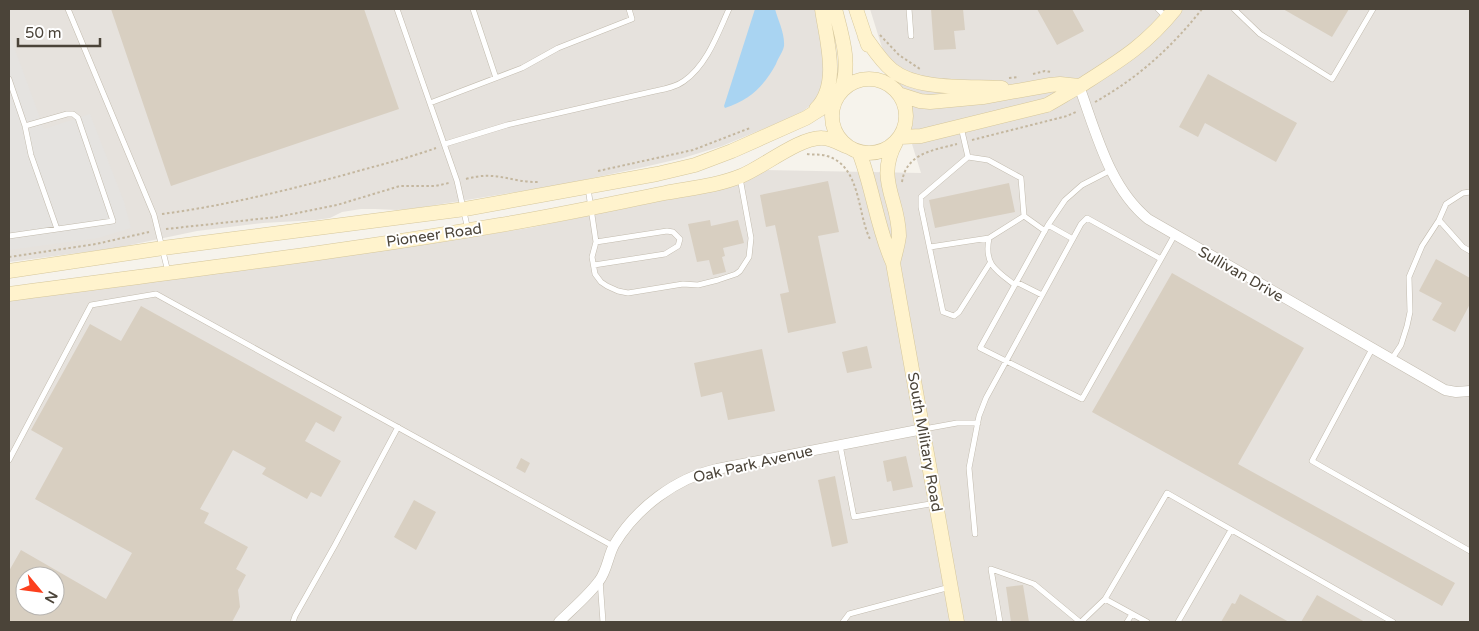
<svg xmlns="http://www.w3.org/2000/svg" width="1479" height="631" font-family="'Varela Round',sans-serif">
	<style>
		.industrial { fill: #e6e2dd; fill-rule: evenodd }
		.parking { fill: #e5e3e0 }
		.water { fill: #a9d4f2 }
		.building { fill: #d8cfc1; fill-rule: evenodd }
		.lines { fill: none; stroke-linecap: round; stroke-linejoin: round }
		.lane-casing { stroke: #c2bbae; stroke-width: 6 }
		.street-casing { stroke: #c2bbae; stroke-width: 11 }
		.secondary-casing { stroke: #d6c79b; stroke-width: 15 }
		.path { stroke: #c4b79f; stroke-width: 2; stroke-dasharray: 2.5 2.5; stroke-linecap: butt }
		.lane { stroke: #fff; stroke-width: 5 }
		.street { stroke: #fff; stroke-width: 10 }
		.secondary { stroke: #fff3cd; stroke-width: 14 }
		.labels { text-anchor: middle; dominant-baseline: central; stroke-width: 4; stroke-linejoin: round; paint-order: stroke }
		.street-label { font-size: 15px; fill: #4b4439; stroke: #fff }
	</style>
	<rect width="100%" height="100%" fill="#f6f3ec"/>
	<path class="industrial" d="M9,9H818L825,78L820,95L811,105L799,114L722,146L683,158L644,167L560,185L417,208L397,210L375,209H361L342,212L330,218L316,220L263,223L197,231L116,248L9,262Z
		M870,9H1470V622H9V300L415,246L529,228L703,192L764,170L921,173ZM25,576H55V606H25Z"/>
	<path class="parking" d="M9,33L44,129L90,114L124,202L131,228L98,238L9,250Z"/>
	<path class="water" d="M755,9H775C778,20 785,34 784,46C783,52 778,58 776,64C764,86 750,100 725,108L724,106Z"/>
	<path class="building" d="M111,9H364L399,109L171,186Z
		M931,9H963L965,30L954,31L956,49L934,50Z
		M1037,9H1072L1084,31L1057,45Z
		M1283,9H1349L1332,37Z
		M1208,74L1297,123L1276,162L1205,123L1198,137L1179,127Z
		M828,181L839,232L818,236L836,323L788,333L780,294L789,292L775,225L766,227L760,195Z
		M1009,183L1015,212L935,228L929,200Z
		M710,220L711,226L738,220L744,243L723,248L725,256L722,257L726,272L713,275L709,260L697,262L688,224Z
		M1436,259L1470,278V304L1455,332L1432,320L1442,303L1419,291Z
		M1172,273L1304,348L1238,464L1455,583L1442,606L1092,412Z
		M141,306L342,417L334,432L316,422L305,441L341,461L321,497L311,492L307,499L262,474L266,468L233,450L200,509L209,513L204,523L248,547L236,569L246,575L238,590L240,607L232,622H9V571L21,550L106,599L132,553L35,499L63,448L31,430L90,324L121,341ZM25,576H55V606H25Z
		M867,346L872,368L847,373L842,352Z
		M762,349L775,411L728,420L722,392L701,397L694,363Z
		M906,456L913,487L893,491L891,481L887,482L883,461Z
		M521,458L530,463L525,473L516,468Z
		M835,476L848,543L832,547L818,480Z
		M414,500L436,512L416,550L394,537Z
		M1023,585L1029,622H1011L1006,587Z
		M1240,594L1289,622H1221L1232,603L1235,604Z
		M1317,595L1365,622H1301Z"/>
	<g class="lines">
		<defs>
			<path id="lane" d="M68,9L154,215L168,272
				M397,9L457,181L468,230
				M473,9L496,78
				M909,9L911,36
				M1158,9L1167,18
				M1234,9L1260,34L1332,79L1373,9
				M9,79L25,126L31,155L57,229
				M430,103L522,68L558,48L632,19L629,9
				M961,127L968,157L988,160L1021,178L1024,216L1045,231
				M445,144L507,125L655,91C665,89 676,87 684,81C707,65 718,33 729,9
				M968,157L921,197V207L943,312L954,316L959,312L990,263
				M1111,170L1082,185L1065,200L1048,225L980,348L1082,399L1174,236
				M588,188L596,242L592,257L595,274L601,282L607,286L618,291L628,293L683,284L698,285L718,280L736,274L740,271L749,257L751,238L740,178
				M1439,220L1463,247L1470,251
				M1048,225L1073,239
				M9,236L113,221L78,118L73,114H67L25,126
				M930,247L989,238
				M594,265L665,254L678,246L680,239L673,232L667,231L596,242
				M1016,282L1042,295
				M1015,285C995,270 984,264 989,238L1024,216
				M1372,349L1312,461L1470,551
				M1391,360L1401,345L1407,326L1410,312L1409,277L1422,246L1439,220L1446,204L1463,193L1470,192
				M924,429L957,423H978
				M840,445L854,517L936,503
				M9,460L91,305L156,294L613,546
				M975,534L969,468L979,416L986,398L1081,224L1087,218L1161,259
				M600,580L603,622
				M293,622L295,616L335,545L398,427
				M843,622L849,614L950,587
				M1000,622L991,569L1034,584L1080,622
				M1081,622L1105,599
				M1127,622L1132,614
				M1147,622L1105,599L1167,493L1393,622
				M1178,622L1231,530"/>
			<path id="street" d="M1079,86C1096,132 1109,187 1148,219L1445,390L1456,392L1470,391
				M559,622C572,609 588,596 599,581C607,571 608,556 614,545C636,508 676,478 717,469L923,429"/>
			<path id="secondary" d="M835,9C842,36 852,66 840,93
				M856,9L868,45
				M865,37C873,48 881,61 892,70C918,91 970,86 1002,88
				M832 116a37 37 0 1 1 74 0a37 37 0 1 1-74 0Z
				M901,95L920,101L930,102L983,97L1050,85L1060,84L1079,86
				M816,109C841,84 826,39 822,9
				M901,137L921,136L1047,105C1058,99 1069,92 1080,86C1119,61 1145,46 1175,9
				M859,152C873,188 877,228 893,263L957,622
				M893,263C895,254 898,245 899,236C899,199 875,180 896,142
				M9,271L163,248L465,209L657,174L695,165L732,151L806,118L836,99
				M9,294C172,272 337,253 500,225C555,216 610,204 665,193C691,188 716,186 741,176C763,167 800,137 822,138C830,138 839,143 846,146"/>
		</defs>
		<use href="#lane" class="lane-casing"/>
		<use href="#street" class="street-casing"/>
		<use href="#secondary" class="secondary-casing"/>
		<path class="path" d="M880,35L899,55L920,69
			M1033,74L1045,71L1051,72
			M1009,78L1019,77
			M1095,102C1138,78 1172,47 1202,9
			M972,140L1067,116L1078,111
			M807,154C814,155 821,154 827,156C861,166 857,213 870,239
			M598,171L693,150L750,128
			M466,179C497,170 511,183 540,182
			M902,182C906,153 934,150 957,144
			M162,214C223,206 284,191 344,175C375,166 406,159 436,148
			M166,229L277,217L337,205L400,186H435L449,183
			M9,257L96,244L149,232"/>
		<use href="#lane" class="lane"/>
		<use href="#street" class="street"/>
		<use href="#secondary" class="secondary"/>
	</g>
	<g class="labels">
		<g class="street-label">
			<text transform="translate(434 235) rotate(-8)">Pioneer Road</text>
			<text transform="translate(1241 274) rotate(30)">Sullivan Drive</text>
			<text transform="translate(925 442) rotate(80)">South Military Road</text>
			<text transform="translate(753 464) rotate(-13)">Oak Park Avenue</text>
		</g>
	</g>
	<rect width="1479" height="631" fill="none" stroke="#4b4439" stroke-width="20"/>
	<g transform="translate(40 591) rotate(119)"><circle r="24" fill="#ffffff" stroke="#b7b4b0"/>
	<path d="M0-4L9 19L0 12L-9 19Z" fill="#fc3f1d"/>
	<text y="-8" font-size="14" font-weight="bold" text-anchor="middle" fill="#4b4439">N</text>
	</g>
	<path d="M18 38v8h82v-8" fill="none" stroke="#4b4439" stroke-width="2.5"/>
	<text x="25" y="38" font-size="15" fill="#4b4439" stroke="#ffffff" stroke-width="4" paint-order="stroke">50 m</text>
</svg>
